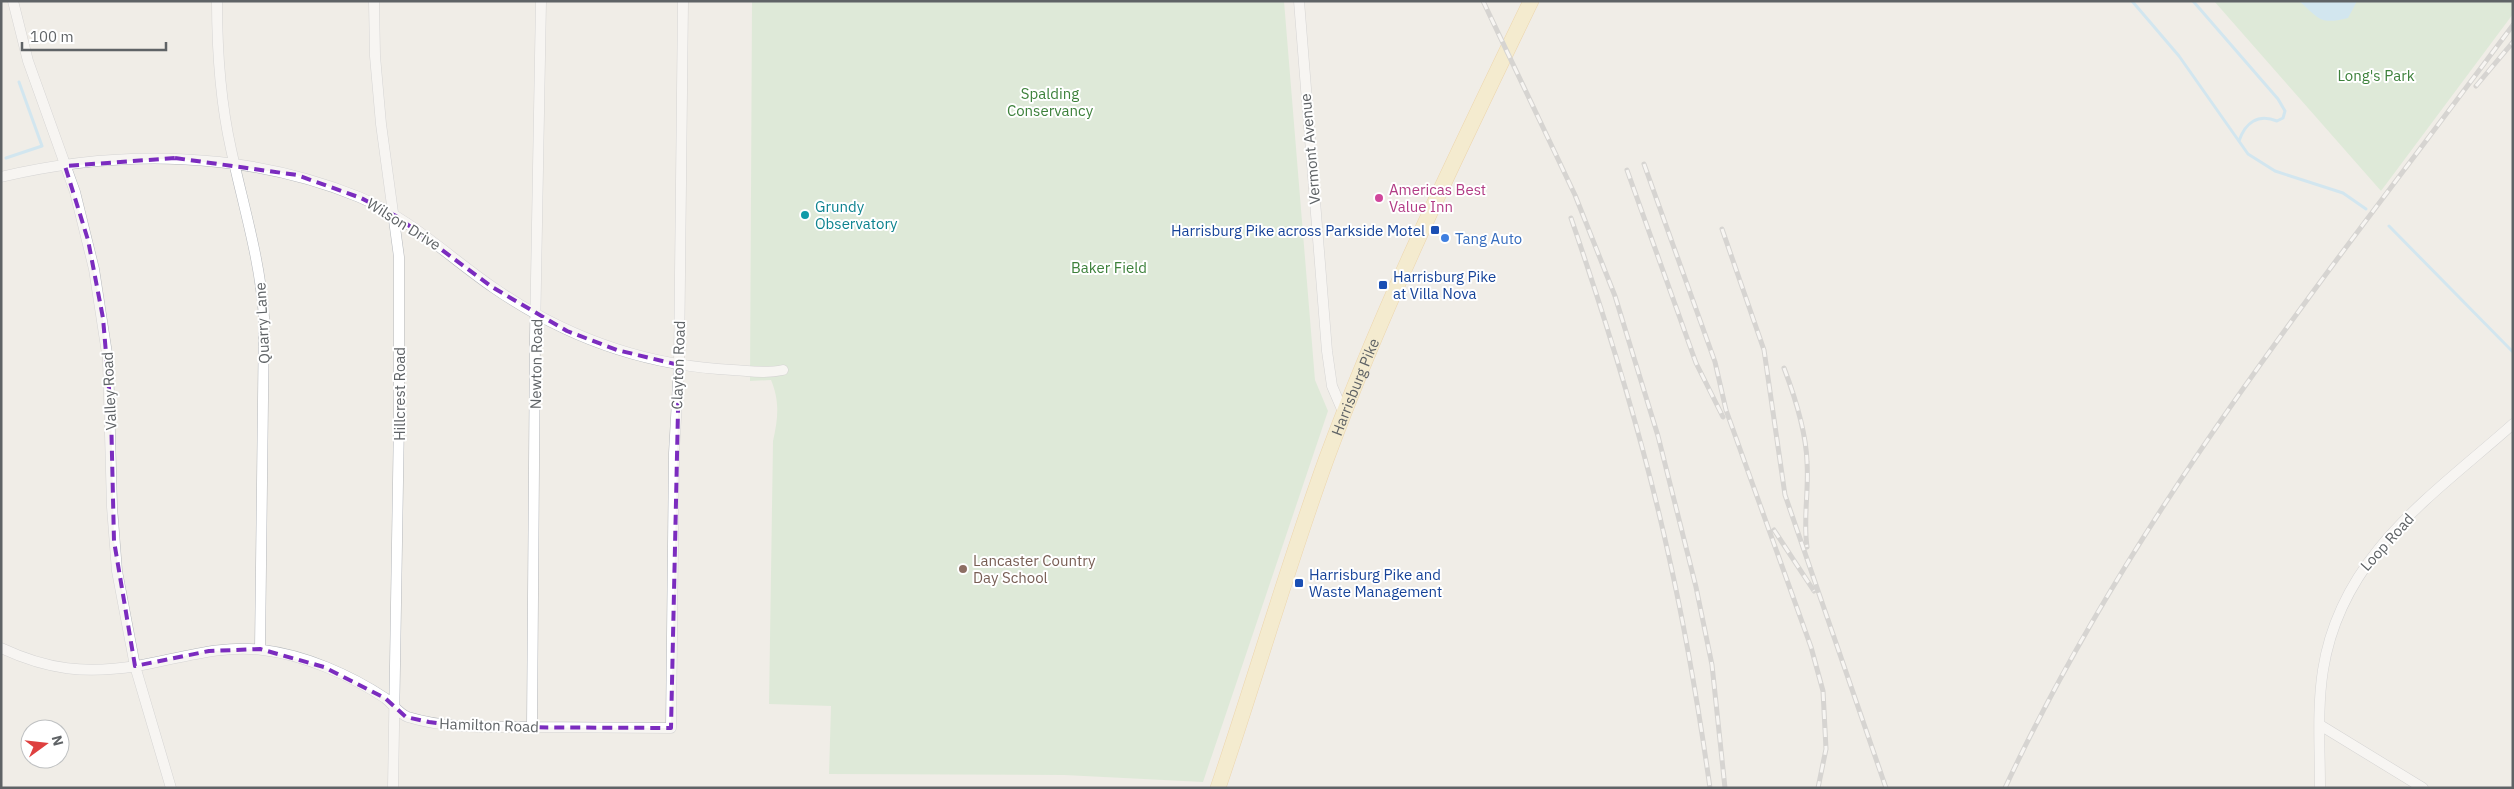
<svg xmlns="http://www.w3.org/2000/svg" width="2514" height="789" font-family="'IBM Plex Sans',sans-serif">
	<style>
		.green { fill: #c8e5c6 }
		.water { fill: #aedef9 }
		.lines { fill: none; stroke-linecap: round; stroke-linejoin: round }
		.stream { stroke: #aedef9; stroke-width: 3 }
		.street-casing { stroke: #b4b7bb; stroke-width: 11 }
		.primary-casing { stroke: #e8bb68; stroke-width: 16 }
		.street { stroke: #fff; stroke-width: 10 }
		.primary { stroke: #f9e9b2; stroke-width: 15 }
		.rail-casing { stroke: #b5b6b6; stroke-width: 5 }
		.rail { stroke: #fff; stroke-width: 3; stroke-dasharray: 9; stroke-linecap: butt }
		.marked { fill: none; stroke: #7b2cbf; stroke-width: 4; stroke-dasharray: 10 6; stroke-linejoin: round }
		.hotel-dot { fill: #d1479c; stroke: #fff; stroke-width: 2 }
		.culture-dot { fill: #0f9aa8; stroke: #fff; stroke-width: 2 }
		.transit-dot { fill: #1a4fb4; stroke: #fff; stroke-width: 2 }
		.shop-dot { fill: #3f7fe0; stroke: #fff; stroke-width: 2 }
		.education-dot { fill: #8d6e63; stroke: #fff; stroke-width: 2 }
		.labels { text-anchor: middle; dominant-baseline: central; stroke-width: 4; stroke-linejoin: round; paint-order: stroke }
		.park-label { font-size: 15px; fill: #3d813b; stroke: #fff }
		.street-label { font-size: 15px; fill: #5f6366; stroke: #fff }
		.hotel-label { font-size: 15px; fill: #b23c85; stroke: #fff; text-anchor: start }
		.culture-label { font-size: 15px; fill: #0d838f; stroke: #fff; text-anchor: start }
		.transit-label { font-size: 15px; fill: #164399; stroke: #fff; text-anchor: start }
		.shop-label { font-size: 15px; fill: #366cbe; stroke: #fff; text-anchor: start }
		.education-label { font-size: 15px; fill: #785e54; stroke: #fff; text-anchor: start }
	</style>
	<rect width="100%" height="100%" fill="#f0ede7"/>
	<path class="green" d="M752,1H1284L1315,380L1328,411L1203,782L1064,775L829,774L831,706L769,704L773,441C778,418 780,402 771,380L750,381Z
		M2214,1H2513V14L2381,191Z"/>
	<path class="water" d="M2299,1H2357L2348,18C2319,25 2320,19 2299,1Z"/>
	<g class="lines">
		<path class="stream" d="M2132,1L2179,56L2248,154L2275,171L2343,193L2366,209
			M2193,1L2278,99L2285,111L2283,118L2277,121C2258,113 2245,123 2239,141
			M6,158L42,146L19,82
			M2389,226L2513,352"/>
		<defs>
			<path id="street" d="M13,1L28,61L75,192L94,269L108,360L112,507L117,571L135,666L171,788
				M217,1C217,51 220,100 231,149C243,205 260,259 264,317L260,649
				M374,1L375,56L381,124L399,257V420L393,788
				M1299,1L1327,351L1332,386L1344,414
				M1,177C120,149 246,151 359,197C410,218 450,258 494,288C565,337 646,366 733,370C749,371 766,374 783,370
				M1,648C48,670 85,674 137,666C178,659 221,644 263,650C305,655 350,675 385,698C393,704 399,714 408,717C447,729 488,727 528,727C576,727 623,728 671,728L674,453L679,365L683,1
				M2320,725L2423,788
				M532,727L535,336L541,1
				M2320,788C2320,749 2317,708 2323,670C2341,555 2432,496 2513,424"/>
			<g id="primary">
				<path id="s1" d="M1218,788C1255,679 1287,568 1326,460C1384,303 1458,152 1531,1"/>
			</g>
		</defs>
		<use href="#street" class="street-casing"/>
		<use href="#primary" class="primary-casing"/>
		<use href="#street" class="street"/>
		<use href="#primary" class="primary"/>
		<defs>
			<path id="rail" d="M1483,1L1575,195L1615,296L1634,358L1658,436L1696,587L1712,665L1725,788
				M2476,86L2513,42
				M1644,164L1715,362L1726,410L1811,647L1823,691L1826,749L1818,788
				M1627,170L1696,363L1723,417
				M1571,218C1609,329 1644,442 1669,557C1686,633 1699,710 1710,788
				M1722,229L1764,350L1785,495L1886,788
				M1784,368C1795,397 1806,431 1807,462C1809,491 1803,518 1807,547
				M1774,530L1814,591
				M2005,788C2135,509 2331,270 2513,25"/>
		</defs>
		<use href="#rail" class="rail-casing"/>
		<use href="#rail" class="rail"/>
	</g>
	<path d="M0 0H2514V789H0ZM175,158L297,175L361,198L396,216L492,287L567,331L617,350L679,365L671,728L467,727L429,722L406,717L385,698L324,667L260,649L209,651L135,666L114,541L111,412L103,318L88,240L65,166Z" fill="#f0ede7" fill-opacity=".55" fill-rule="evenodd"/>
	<path class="marked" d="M175,158L297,175L361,198L396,216L492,287L567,331L617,350L679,365L671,728L467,727L429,722L406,717L385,698L324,667L260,649L209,651L135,666L114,541L111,412L103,318L88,240L65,166Z"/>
	<circle class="hotel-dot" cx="1379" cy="198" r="5"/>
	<circle class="culture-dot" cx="805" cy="215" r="5"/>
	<g class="transit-dot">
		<rect x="1430" y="225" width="10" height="10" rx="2.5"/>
		<rect x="1378" y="280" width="10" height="10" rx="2.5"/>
		<rect x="1294" y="578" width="10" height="10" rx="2.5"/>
	</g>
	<circle class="shop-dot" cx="1445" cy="238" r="5"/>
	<circle class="education-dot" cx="963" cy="569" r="5"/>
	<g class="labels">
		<g class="park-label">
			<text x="2376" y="75">Long's Park</text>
			<text x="1050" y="93">Spalding<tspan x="1050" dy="17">Conservancy</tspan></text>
			<text x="1109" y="267">Baker Field</text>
		</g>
		<g class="street-label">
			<text transform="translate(1310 149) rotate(-95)">Vermont Avenue</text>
			<text transform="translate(404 224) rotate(32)">Wilson Drive</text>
			<text transform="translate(262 323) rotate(-93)">Quarry Lane</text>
			<text transform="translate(536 364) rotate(-89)">Newton Road</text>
			<text transform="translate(678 365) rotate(-88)">Clayton Road</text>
			<text stroke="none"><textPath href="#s1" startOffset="424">Harrisburg Pike</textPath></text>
			<text transform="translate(109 391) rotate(-93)">Valley Road</text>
			<text transform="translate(399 394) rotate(-90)">Hillcrest Road</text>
			<text transform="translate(2387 542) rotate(-48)">Loop Road</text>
			<text transform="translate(489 725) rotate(2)">Hamilton Road</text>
		</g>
		<g class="hotel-label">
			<text x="1389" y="189">Americas Best<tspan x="1389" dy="17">Value Inn</tspan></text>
		</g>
		<g class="culture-label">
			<text x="815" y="206">Grundy<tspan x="815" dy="17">Observatory</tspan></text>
		</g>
		<g class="transit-label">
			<text x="1425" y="230" text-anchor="end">Harrisburg Pike across Parkside Motel</text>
			<text x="1393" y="276">Harrisburg Pike<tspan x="1393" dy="17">at Villa Nova</tspan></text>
			<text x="1309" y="574">Harrisburg Pike and<tspan x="1309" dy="17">Waste Management</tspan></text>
		</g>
		<g class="shop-label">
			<text x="1455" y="238">Tang Auto</text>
		</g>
		<g class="education-label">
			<text x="973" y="560">Lancaster Country<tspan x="973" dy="17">Day School</tspan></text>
		</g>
	</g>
	<rect width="2514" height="789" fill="none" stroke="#5f6366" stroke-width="5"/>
	<g transform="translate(45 744) rotate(75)"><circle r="24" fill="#ffffff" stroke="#bfc1c2"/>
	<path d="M0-4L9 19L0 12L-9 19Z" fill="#de403f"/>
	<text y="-8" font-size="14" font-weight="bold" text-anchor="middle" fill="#5f6366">N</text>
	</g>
	<path d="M22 42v8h144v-8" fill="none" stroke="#5f6366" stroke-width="2.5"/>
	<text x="30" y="42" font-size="15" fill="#5f6366" stroke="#ffffff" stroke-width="4" paint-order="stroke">100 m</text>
</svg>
